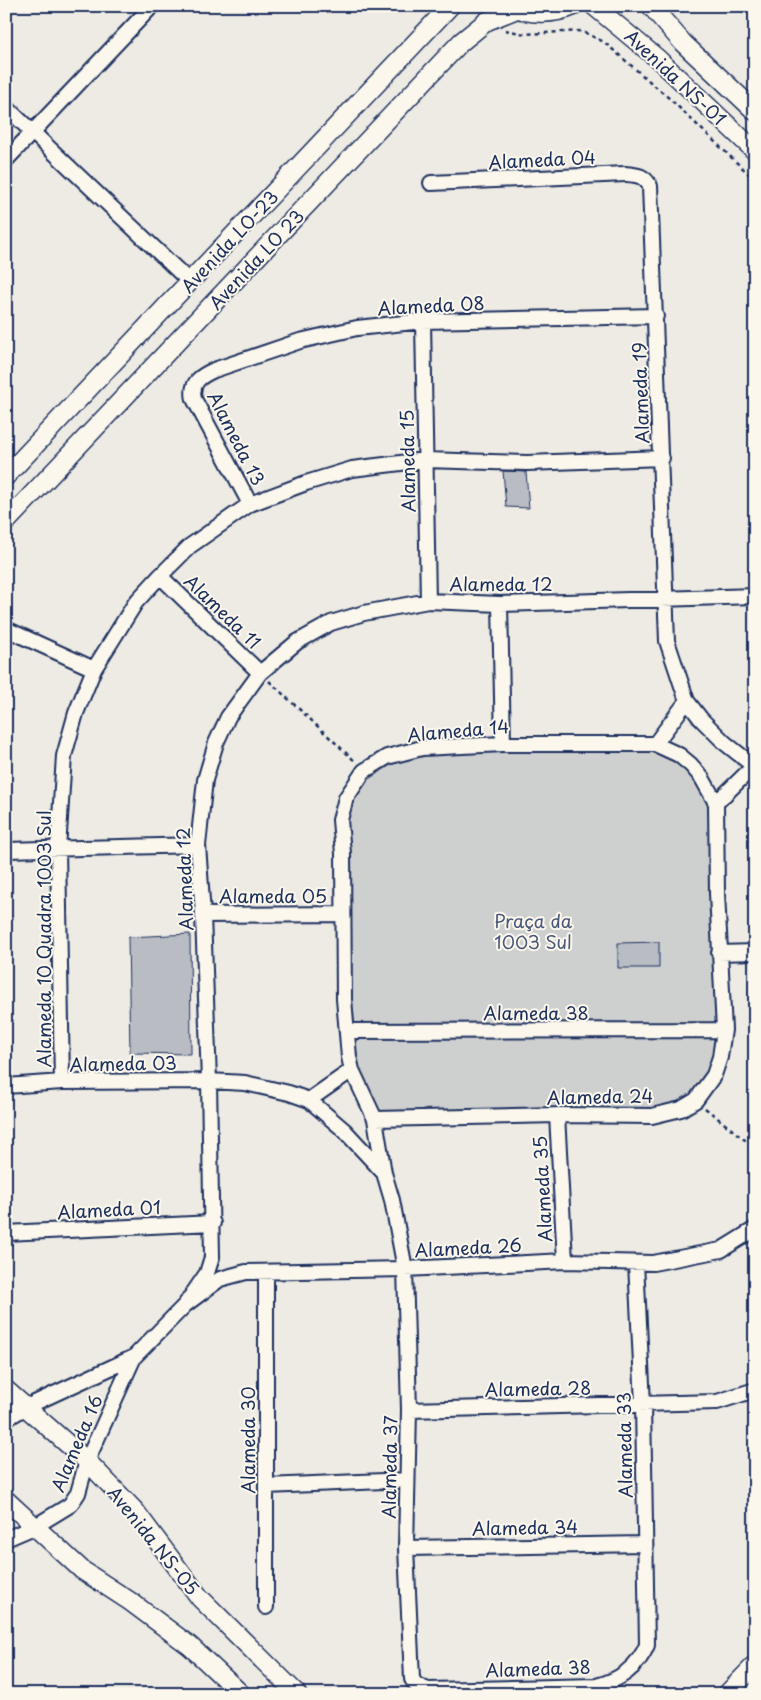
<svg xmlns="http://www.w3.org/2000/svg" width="761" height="1700" font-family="'Playpen Sans',sans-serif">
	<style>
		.green { fill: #cecfcf; stroke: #747f96 }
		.building { fill: #b9bcc3; stroke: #1b2f5e }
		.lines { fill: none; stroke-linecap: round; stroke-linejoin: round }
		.minor-casing { stroke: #1b2f5e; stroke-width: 18 }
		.tertiary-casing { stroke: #1b2f5e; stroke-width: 21 }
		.path { stroke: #1b2f5e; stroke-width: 2.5; stroke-dasharray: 4 4; stroke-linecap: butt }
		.minor { stroke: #fbf7ec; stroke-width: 14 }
		.tertiary { stroke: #fbf7ec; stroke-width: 18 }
		.labels { text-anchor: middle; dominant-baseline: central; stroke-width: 4; stroke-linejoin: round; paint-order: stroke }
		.street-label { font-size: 18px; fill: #1b2f5e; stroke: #fbf7ec }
		.park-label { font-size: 18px; fill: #48577a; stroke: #fbf7ec }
	</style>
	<rect width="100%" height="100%" fill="#eeebe4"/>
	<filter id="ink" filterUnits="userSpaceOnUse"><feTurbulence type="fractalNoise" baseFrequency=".02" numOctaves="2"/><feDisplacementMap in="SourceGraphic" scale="10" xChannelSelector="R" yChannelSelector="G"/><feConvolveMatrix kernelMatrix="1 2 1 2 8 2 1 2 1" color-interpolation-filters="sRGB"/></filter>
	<g filter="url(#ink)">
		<path class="green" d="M657,744L691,765L716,803L723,1040L696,1100L632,1117L375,1119L352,1070L341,835L351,791L420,746Z"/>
		<path class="building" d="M503,471L526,472L529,508L506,507Z
			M190,934L191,1054L130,1053L128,937Z
			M659,942V968H618V943Z"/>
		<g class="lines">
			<defs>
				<path id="minor" d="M6,107L190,282
					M6,160L152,6
					M431,183L625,174C637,175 644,175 650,186L667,641L687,701L701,719L725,743L755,767
					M423,321L428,601
					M250,504L194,399C190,382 201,376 214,370L300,341L357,328L423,321L656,316
					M160,576L260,673
					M500,604L503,744
					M6,629L94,669
					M655,744L687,701
					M716,803L754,766
					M6,850L198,845
					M203,915L343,914
					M719,953L755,952
					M347,1031L724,1030
					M62,1082L58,849L64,756L76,713L94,669L136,602L160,576L190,546L250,504L306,483L352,469L425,460L527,463L662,458
					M6,1086L62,1082L209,1081L245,1083L289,1093L309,1100L344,1130L384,1173L392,1200L405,1269L409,1410L406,1548L412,1679L416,1685L428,1690L596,1686C619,1681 638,1667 647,1645L643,1404L636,1263
					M309,1100L352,1070
					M557,1115L565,1261
					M375,1119L557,1115L652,1116L681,1109L696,1100L714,1075L720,1057L724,1030L717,893L716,803L702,778L691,765L679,755L655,744H503L422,748L387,757L364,771L346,798L340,820L343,853L344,999L349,1057L352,1070L375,1119L384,1173
					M6,1233L213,1223
					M185,1305L207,1273L212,1257L209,1081L203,915L198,845L205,780L216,743L228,717L260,673L297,642L331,623L364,613L428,601L500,604L755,596
					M409,1410L717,1402L755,1390
					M6,1419L26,1407L134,1357
					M266,1486L407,1480
					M6,1539L34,1527L70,1505L78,1493L87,1461L134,1357L185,1305L220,1279L246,1272L405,1269L565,1261L653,1263L721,1250L755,1229
					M406,1548L644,1544
					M266,1607V1274"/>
				<path id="tertiary" d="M512,6C530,16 555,14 574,6
					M594,6L658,59L755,151
					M651,6L683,43L755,111
					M6,476L450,6
					M6,522L461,42L487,21L517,9
					M6,1390L87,1461L135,1511L200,1598L297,1694
					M6,1500L82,1570L131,1602L190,1646L241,1694
					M727,1694L755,1665"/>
			</defs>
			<use href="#minor" class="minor-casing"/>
			<use href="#tertiary" class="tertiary-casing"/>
			<path class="path" d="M505,30L525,34L581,31L604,42L670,99L755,180
				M269,681L356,762
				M705,1108L755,1148"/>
			<use href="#minor" class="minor"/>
			<use href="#tertiary" class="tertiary"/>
		</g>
	</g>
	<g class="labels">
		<g class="street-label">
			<text transform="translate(676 77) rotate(43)">Avenida NS-01</text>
			<text transform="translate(542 159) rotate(-3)">Alameda 04</text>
			<text transform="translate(229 241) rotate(-47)">Avenida LO-23</text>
			<text transform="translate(256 259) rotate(-47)">Avenida LO 23</text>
			<text transform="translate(431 305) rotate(-3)">Alameda 08</text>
			<text transform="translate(640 393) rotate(-92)">Alameda 19</text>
			<text transform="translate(237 438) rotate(63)">Alameda 13</text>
			<text transform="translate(407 461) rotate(-91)">Alameda 15</text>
			<text x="501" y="583">Alameda 12</text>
			<text transform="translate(223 611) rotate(44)">Alameda 11</text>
			<text transform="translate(458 730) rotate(-5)">Alameda 14</text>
			<text transform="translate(184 879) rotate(-92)">Alameda 12</text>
			<text x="273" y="895">Alameda 05</text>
			<text transform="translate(43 939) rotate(-90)">Alameda 10 Quadra 1003 Sul</text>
			<text x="536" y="1012">Alameda 38</text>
			<text transform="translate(123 1063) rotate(-1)">Alameda 03</text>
			<text transform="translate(600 1096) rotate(-1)">Alameda 24</text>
			<text transform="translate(542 1189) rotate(-93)">Alameda 35</text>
			<text transform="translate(109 1209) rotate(-3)">Alameda 01</text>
			<text transform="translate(468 1247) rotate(-3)">Alameda 26</text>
			<text transform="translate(538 1388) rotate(-1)">Alameda 28</text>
			<text transform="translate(247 1440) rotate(-90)">Alameda 30</text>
			<text transform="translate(76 1443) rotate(-67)">Alameda 16</text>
			<text transform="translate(624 1445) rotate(-91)">Alameda 33</text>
			<text transform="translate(389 1467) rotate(-89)">Alameda 37</text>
			<text transform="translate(525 1527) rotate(-1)">Alameda 34</text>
			<text transform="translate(154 1540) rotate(51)">Avenida NS-05</text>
			<text transform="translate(538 1668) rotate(-2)">Alameda 38</text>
		</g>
		<g class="park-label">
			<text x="533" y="920">Praça da<tspan x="533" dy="21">1003 Sul</tspan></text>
		</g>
	</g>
	<rect width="761" height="1700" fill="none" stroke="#fbf7ec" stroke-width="25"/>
	<rect x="12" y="12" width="736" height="1675" fill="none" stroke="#1b2f5e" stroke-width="2" filter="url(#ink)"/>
</svg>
